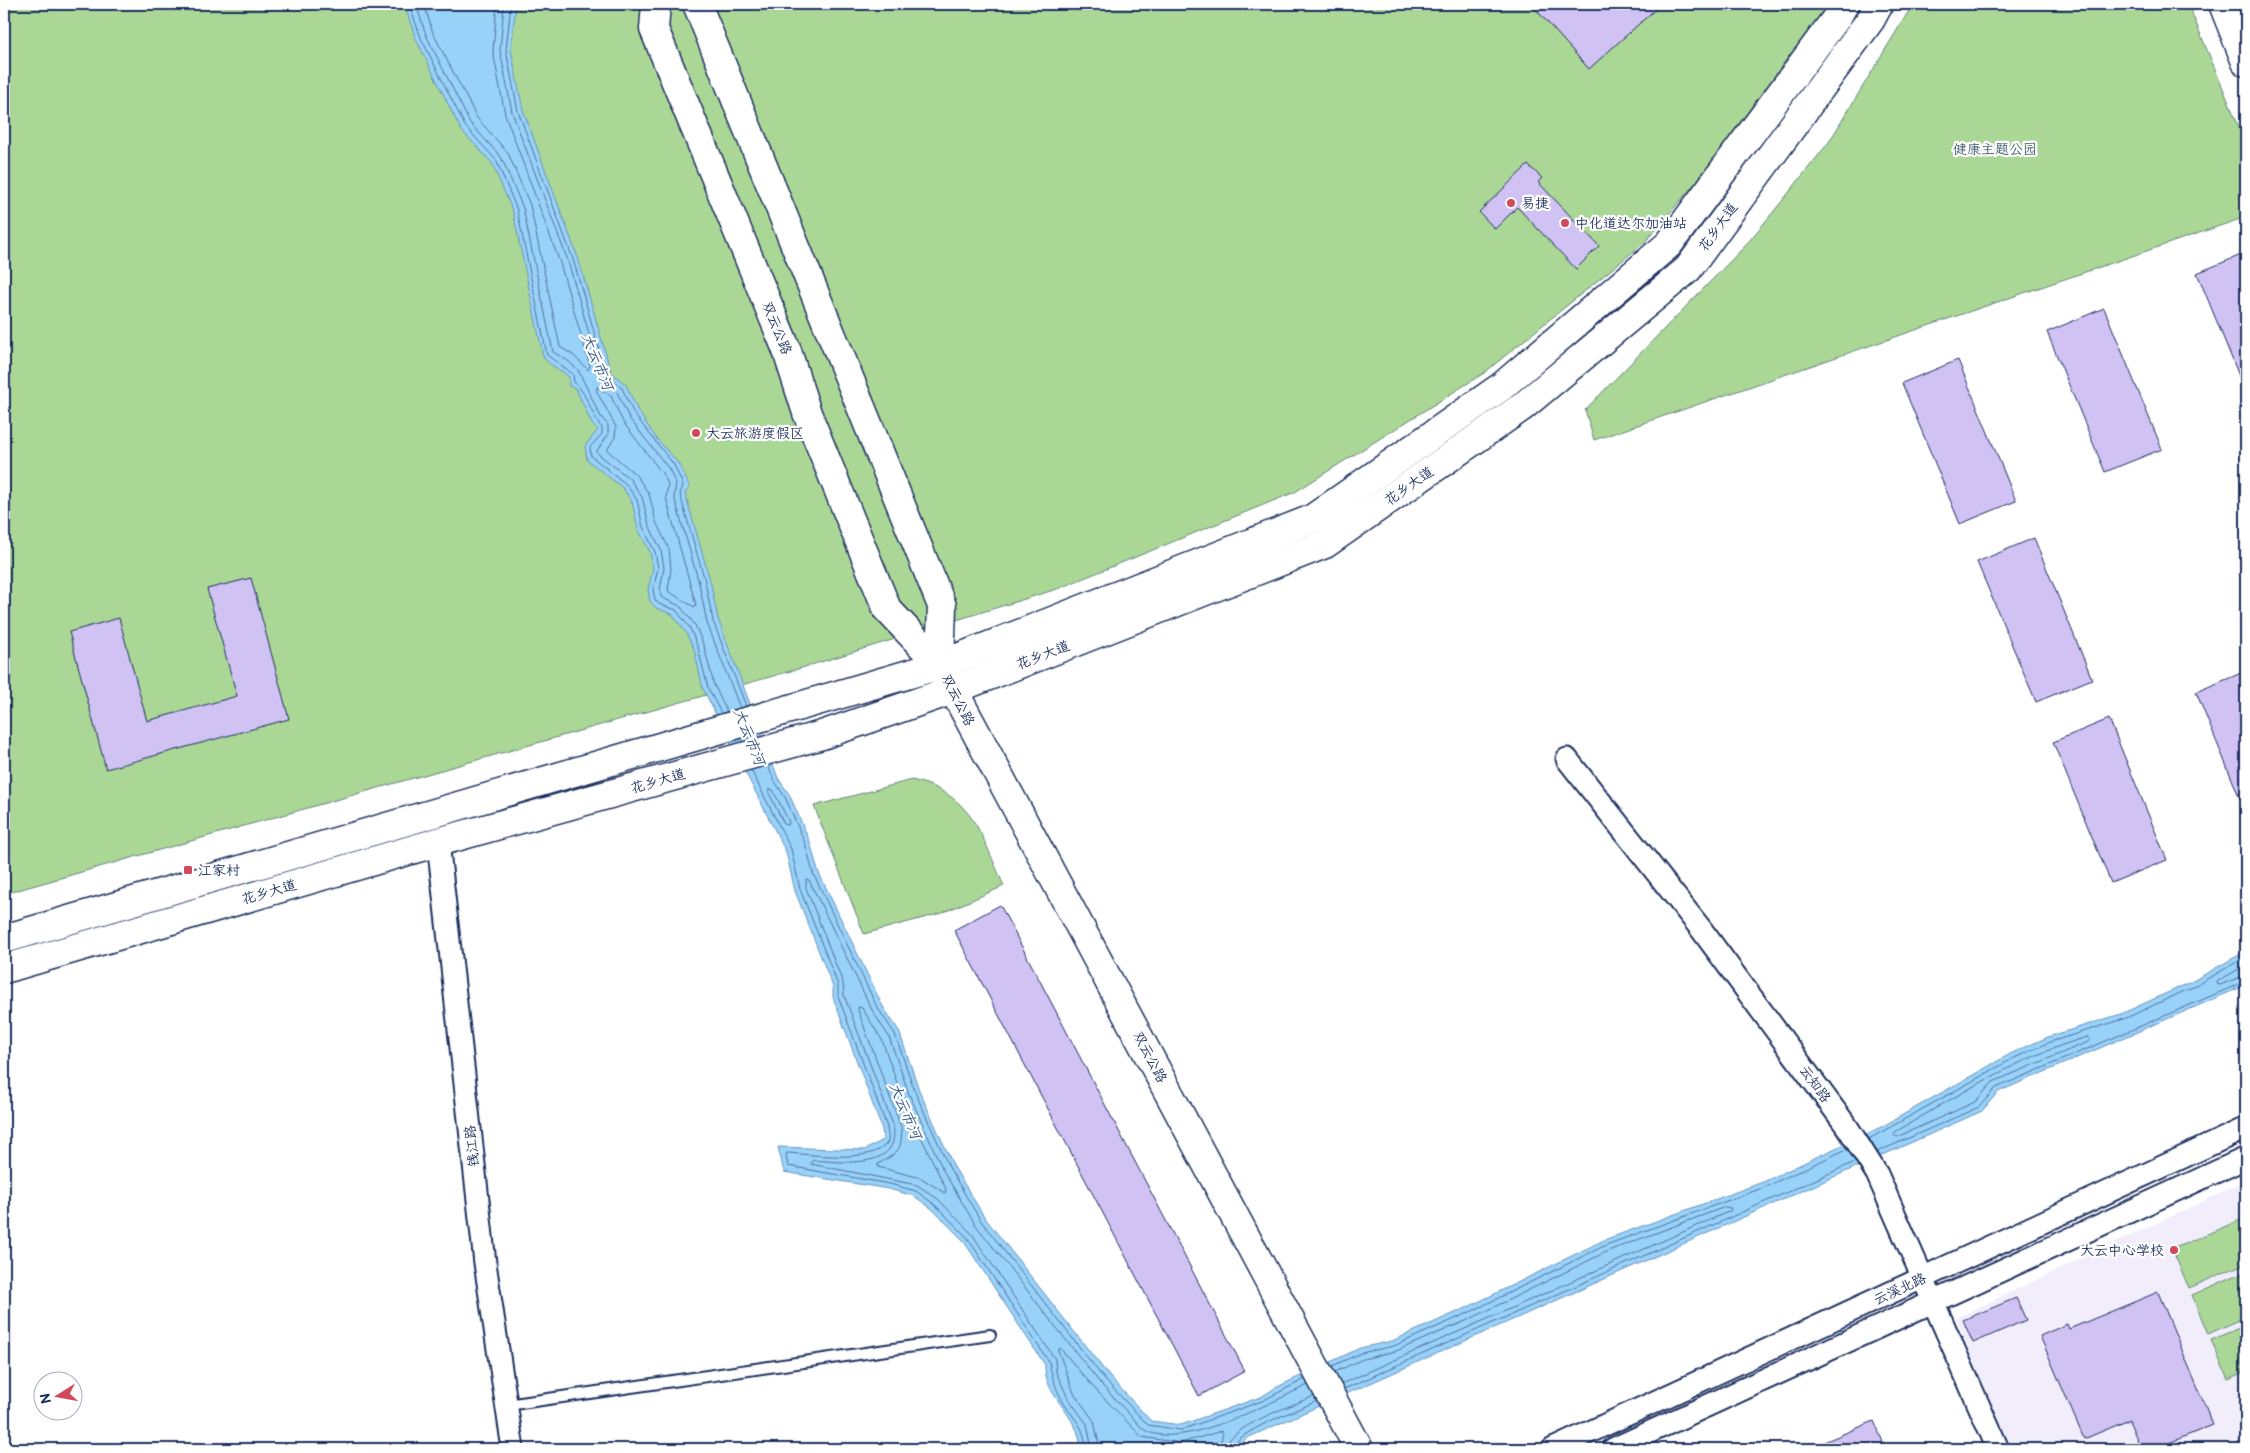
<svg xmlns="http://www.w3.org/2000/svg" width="2250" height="1453" font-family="'Balsamiq Sans','LXGW WenKai TC',sans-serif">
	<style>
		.built { fill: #f1edfb }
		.green { fill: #abd796; stroke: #63837a }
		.water { fill: #99d2f9; stroke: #6791bb }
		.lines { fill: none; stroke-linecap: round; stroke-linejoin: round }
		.shore { stroke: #4d709c; stroke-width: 1 }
		.building { fill: #d0c2f3; stroke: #1b2f5e }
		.lane-casing { stroke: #1b2f5e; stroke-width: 14 }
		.street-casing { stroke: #1b2f5e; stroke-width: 25 }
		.secondary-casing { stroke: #1b2f5e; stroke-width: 31 }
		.primary-casing { stroke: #1b2f5e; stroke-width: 31 }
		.lane { stroke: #fff; stroke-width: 10 }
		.street { stroke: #fff; stroke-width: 21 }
		.secondary { stroke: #fff; stroke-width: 28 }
		.primary { stroke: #fff; stroke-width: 28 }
		.poi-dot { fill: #d1495b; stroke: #fff; stroke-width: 2 }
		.labels { text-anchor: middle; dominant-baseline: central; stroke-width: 4.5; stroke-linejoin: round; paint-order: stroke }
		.park-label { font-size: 14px; fill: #46616f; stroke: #fff }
		.poi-label { font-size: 14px; fill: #1b2f5e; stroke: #fff; text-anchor: start }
		.street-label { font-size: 14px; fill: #1b2f5e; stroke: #fff }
		.water-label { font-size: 15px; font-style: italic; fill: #3a5885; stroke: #fff }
	</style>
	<rect width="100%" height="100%" fill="#fff"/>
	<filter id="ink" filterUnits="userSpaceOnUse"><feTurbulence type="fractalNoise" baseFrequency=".02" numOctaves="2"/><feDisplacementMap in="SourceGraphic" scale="10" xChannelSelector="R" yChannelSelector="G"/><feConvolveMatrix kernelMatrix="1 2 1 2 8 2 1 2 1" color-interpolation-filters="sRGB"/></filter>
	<g filter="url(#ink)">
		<path class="built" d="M2246,1181V1449H2011L1956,1318Z"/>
		<path class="green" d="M4,4H1833L1709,167L1645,242L1484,373L1295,492L1057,589L798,669L4,894Z
			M1913,4H2188L2246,144V217L1594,440L1585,410L1745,246L1779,205L1829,142Z
			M912,780C973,794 981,835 1004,886L942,913L864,934L814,806Z
			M2245,1218L2246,1263L2189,1288L2172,1249Z
			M2246,1271V1317L2208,1334L2192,1295Z
			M2246,1325V1371L2228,1379L2211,1340Z"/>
		<path class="water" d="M404,4H516L511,50L523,110L578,258L611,372L626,385L638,411L656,438L678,463L690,487L685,493L710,580L718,619L778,778L789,794L810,842L818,871L882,1005L899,1031L919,1090L954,1167L985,1218L1109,1376L1151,1421L1181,1425L1261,1397L1275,1388L1360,1348L1392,1341L1464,1309L1604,1240L1763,1182L1883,1126L2010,1054L2048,1037L2121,1014L2191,982L2246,951V985L1998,1092L1982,1111L1247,1438L1234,1449H1081C1080,1442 1079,1433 1075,1427C1065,1406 1044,1390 1045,1365L963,1240L931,1208L914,1196L889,1189L784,1172L778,1147L865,1150L883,1140L882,1129L833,997V987L795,891L786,852L703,689L694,649L685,631L672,614L656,608L650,601L648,590L653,568L650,552L638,529L632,502L623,488L587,460L585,446L598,430L592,424L576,389L569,386V377C561,369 548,366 543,356L513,212L492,163L461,130L416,39Z"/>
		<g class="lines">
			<path class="shore" d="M409,4L421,38L465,126L496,160L517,210L547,355L573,374L574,382C585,389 592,416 602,428V434L590,447L591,456L626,484L637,500L643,527L655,552L658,568L653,590L655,600L659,604L676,610L690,628L698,648L708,688L721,713
				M416,4L426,35L470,123L501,157L523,208L553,352L568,361L578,370L601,417L608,425V435L596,452L630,479L642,497L649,525L661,550L664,568L660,590L661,597L680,606L695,625L704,646L714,685L727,712
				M424,4L433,33L477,118L508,153L530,205L560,347L573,355L588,370L590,366L560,263L505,114L493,51L497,4
				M504,4L500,50L512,112L568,261L601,375L617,392L629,418L669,469L676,484L674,496L699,583L707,623L740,708
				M511,4L506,50L518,111L573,259L606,373L622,388L634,414L674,465L683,485L680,495L705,581L713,621L746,706
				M597,387L611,396L623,422L662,473L668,484L666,498L696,605L694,607L668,591L671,569L669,549L656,522L649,494L636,475L607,450L615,437L616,427L597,392Z
				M768,766L774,780L785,797L805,843L813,873L877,1007L895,1034L915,1092L950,1169L981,1221L1105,1380L1148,1425L1181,1430L1262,1401L1305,1379
				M751,770L791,849L800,889L838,985V996L887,1127C887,1132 890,1139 887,1143C873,1164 810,1154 787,1153L786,1155L788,1166L890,1184L916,1191L934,1204L967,1237L1049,1362C1052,1375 1055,1387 1062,1400C1073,1420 1084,1422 1086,1449
				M770,789L773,790L789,822L788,825L784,824L769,793Z
				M2246,965L2218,981L2217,984L2220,985L2246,975
				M859,1007L862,1008L882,1040L902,1097L946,1189L945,1193L921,1178L878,1167V1164C897,1153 903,1151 901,1127L858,1010Z
				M2087,1037L2090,1039L2088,1042L1993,1082L1975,1102L1897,1137L1894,1135L1895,1132C1957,1096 2018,1057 2087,1037Z
				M1869,1139L2012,1059L2050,1042L2124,1019L2193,987L2246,957
				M1877,1152L1979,1107L1996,1088L2246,981
				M1332,1366L1361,1353L1394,1346L1466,1314L1606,1245L1765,1187L1847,1149
				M1335,1372L1363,1359L1396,1351L1468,1320L1608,1251L1725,1207L1731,1208L1730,1211L1341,1384
				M1344,1389L1855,1162
				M1092,1449L1087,1424L1068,1398L1056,1372L1055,1359L972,1234L938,1199L917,1185L811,1164L813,1160C841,1162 902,1171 893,1125L844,995L843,983L806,888V879L809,880L872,1010L889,1037L909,1094L944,1172L975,1224L1100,1383L1143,1429C1178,1453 1273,1401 1308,1385
				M1100,1449L1094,1421L1074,1393L1058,1350L1060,1348L1095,1389L1142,1437L1181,1443L1221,1431L1223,1434L1218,1449
				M1225,1449C1227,1427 1294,1405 1314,1396
				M1232,1449C1234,1432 1300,1409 1317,1401"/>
		</g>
		<path class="building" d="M1531,4H1661L1589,69Z
			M1528,165L1542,178L1538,182L1599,246L1576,269L1517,207L1495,229L1479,212Z
			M2246,253V393L2197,273Z
			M2104,308L2162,449L2105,472L2047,332Z
			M1958,360L2016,501L1960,524L1902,383Z
			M2034,538L2092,679L2036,702L1977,562Z
			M251,578L289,719L106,769L69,632L119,618L147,721L237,696L207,589Z
			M2246,671V813L2196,692Z
			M2109,719L2167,860L2111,883L2053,742Z
			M1000,905L1245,1371L1199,1396L954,930Z
			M2158,1292L2213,1425L2154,1449H2141L2129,1420L2084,1439L2040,1336L2067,1324L2069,1329Z
			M2016,1298L2026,1320L1973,1343L1963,1320Z
			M1874,1421L1886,1449H1807Z"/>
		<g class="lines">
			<defs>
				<path id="lane" d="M507,1405L990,1335"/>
				<path id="street" d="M1567,759L1701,929L1848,1128L1877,1174L1998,1449
					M438,842L485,1263L513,1449
					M1553,1449L2246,1128
					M1613,1449L2246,1158"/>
				<path id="secondary" d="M656,4L654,29L786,348L807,413L887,609L940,665L1359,1449
					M697,4L942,606L940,665
					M2223,4L2246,62"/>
				<path id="primary" d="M4,939L940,665L1312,519L1501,387L1669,244L1837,17L1844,4
					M4,969L438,842L822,735L953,690L1325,544L1522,407L1688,269L1871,19L1879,4"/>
			</defs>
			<use href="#lane" class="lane-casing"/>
			<use href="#street" class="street-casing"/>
			<use href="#secondary" class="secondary-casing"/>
			<use href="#primary" class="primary-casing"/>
			<use href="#lane" class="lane"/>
			<use href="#street" class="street"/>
			<use href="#secondary" class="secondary"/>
			<use href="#primary" class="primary"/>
		</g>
	</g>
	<g class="poi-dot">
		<circle cx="1511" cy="203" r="5"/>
		<circle cx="1565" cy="223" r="5"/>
		<circle cx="696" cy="433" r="5"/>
		<rect x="183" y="865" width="10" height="10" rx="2.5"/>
		<circle cx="2174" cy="1250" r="5"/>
	</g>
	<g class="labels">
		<g class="park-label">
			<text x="1995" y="149">健康主题公园</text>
		</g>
		<g class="poi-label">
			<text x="1521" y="203">易捷</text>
			<text x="1575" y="223">中化道达尔加油站</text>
			<text x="706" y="433">大云旅游度假区</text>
			<text x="198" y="870">江家村</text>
			<text x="2164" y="1250" text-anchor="end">大云中心学校</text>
		</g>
		<g class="street-label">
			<text transform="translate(1718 227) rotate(-54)">花乡大道</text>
			<text transform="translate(777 328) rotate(68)">双云公路</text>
			<text transform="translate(1409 486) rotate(-35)">花乡大道</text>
			<text transform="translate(1043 655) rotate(-21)">花乡大道</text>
			<text transform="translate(958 700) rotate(63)">双云公路</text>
			<text transform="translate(658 781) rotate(-16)">花乡大道</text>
			<text transform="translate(269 892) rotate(-16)">花乡大道</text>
			<text transform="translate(1150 1057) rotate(62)">双云公路</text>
			<text transform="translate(1815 1084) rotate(54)">云知路</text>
			<text transform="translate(472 1146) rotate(-96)">钱江路</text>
			<text transform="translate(1900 1289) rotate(-25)">云溪北路</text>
		</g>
		<g class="water-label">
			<text transform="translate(597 362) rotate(68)">大云市河</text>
			<text transform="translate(749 737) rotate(68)">大云市河</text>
			<text transform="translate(905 1111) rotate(67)">大云市河</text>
		</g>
	</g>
	<rect width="2250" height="1453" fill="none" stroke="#fff" stroke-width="20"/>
	<rect x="10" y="10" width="2230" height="1433" fill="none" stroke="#1b2f5e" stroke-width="2" filter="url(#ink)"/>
	<g transform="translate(58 1396) rotate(259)"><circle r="24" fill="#ffffff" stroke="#a4acbf"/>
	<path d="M0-4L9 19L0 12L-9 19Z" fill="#d1495b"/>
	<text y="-8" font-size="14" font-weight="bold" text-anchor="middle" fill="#1b2f5e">N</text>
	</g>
</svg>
